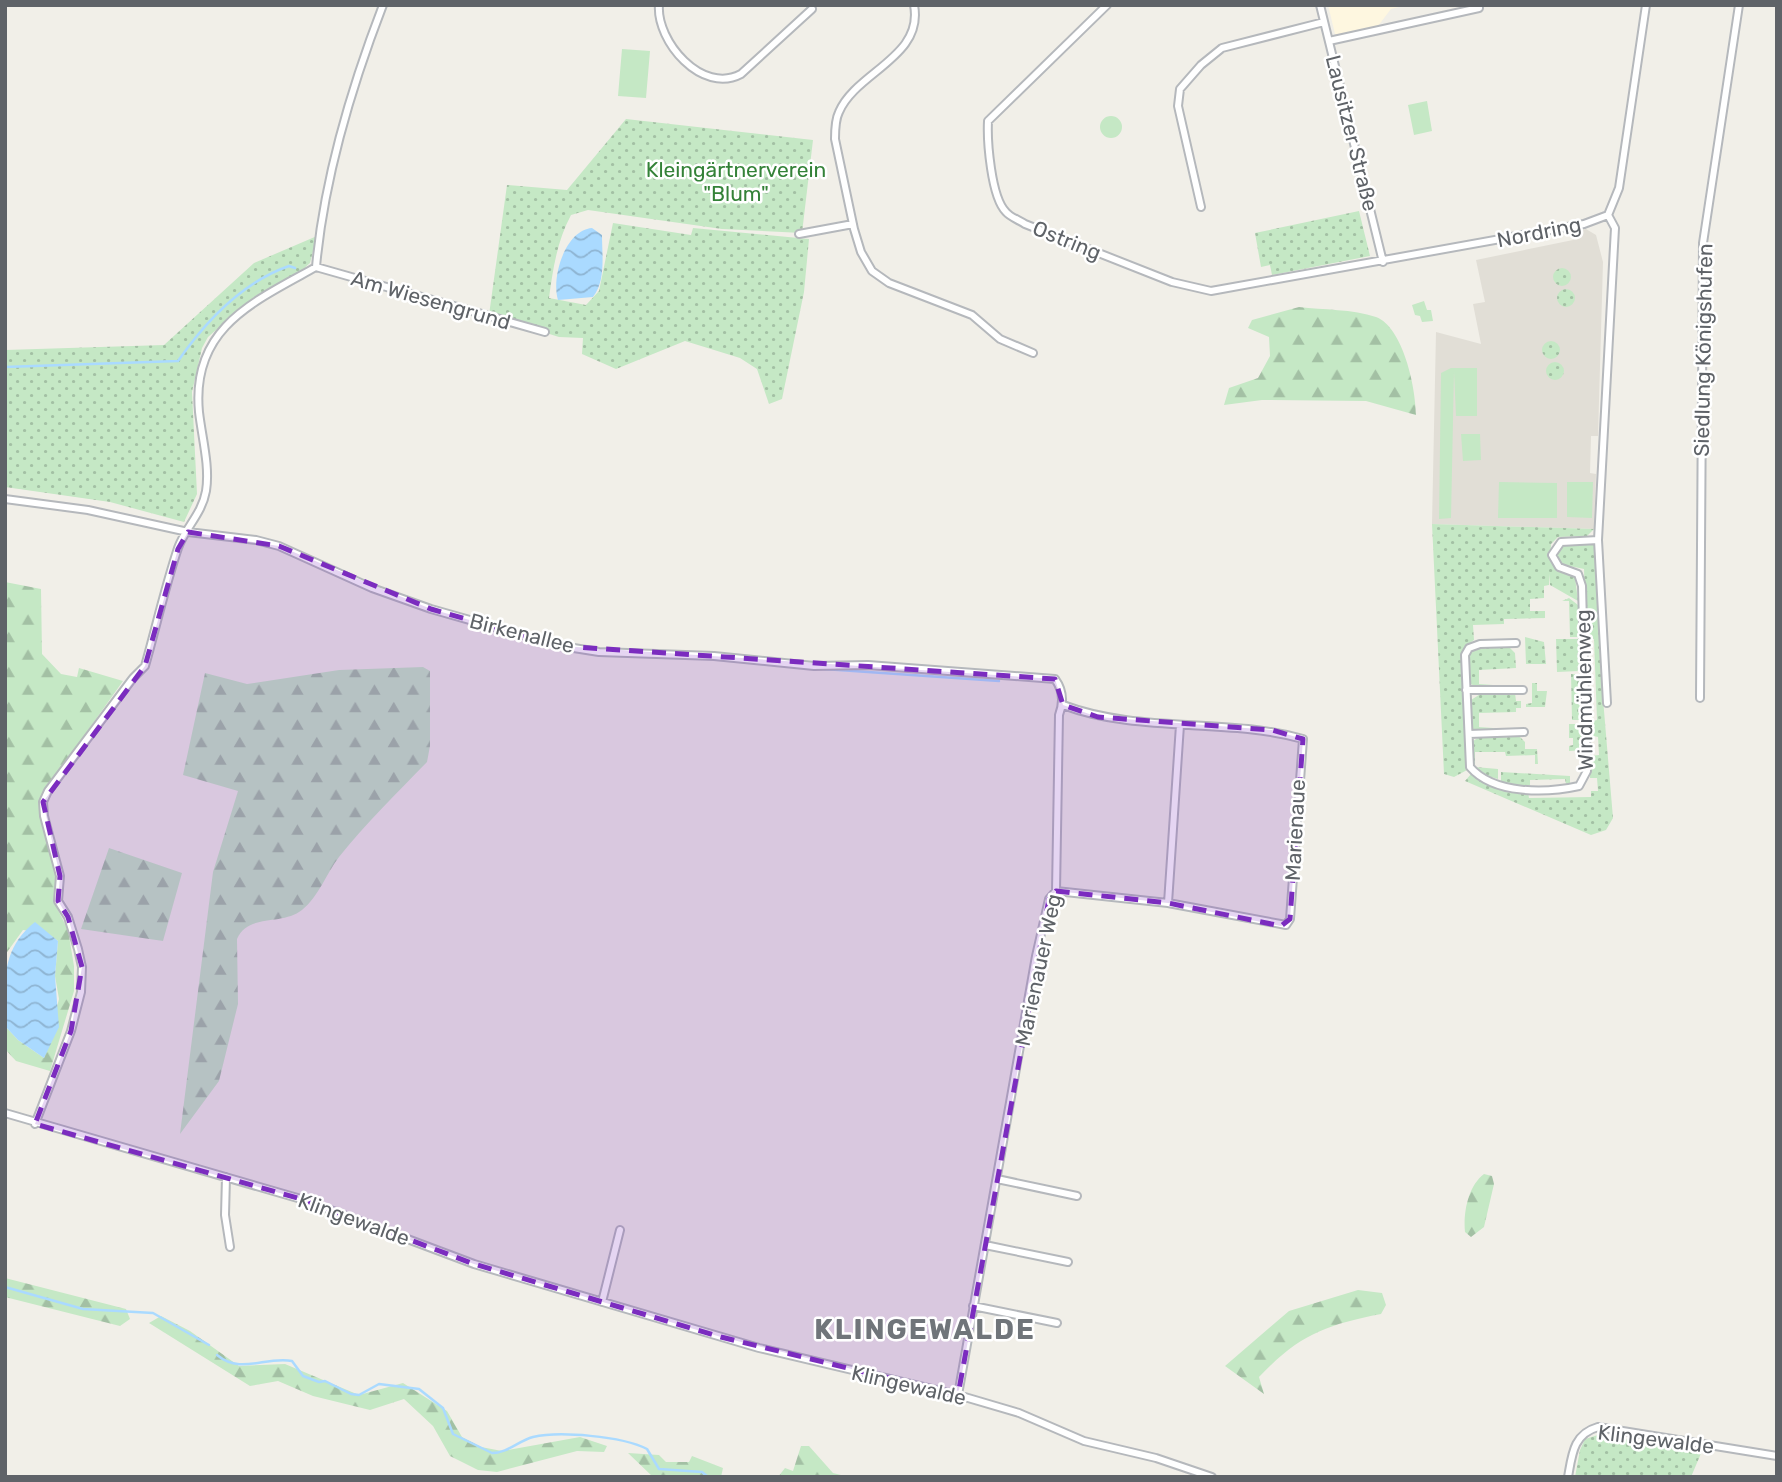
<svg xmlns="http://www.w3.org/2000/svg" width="1782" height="1482" font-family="Rubik,sans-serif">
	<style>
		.commercial { fill: #fef7e0 }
		.education { fill: #e1ded6 }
		.grass { fill: url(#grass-dots) }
		.forest { fill: url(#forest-firs) }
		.park { fill: #c5e8c5 }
		.water { fill: url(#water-waves) }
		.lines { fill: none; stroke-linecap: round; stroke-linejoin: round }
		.stream { stroke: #aadaff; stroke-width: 2.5 }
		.street-casing { stroke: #b5b8bc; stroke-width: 10 }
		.street { stroke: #fff; stroke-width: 6 }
		.marked { fill: #7b2cbf; fill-opacity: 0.2; stroke: #7b2cbf; stroke-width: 5; stroke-dasharray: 14 9; stroke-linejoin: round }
		.labels { text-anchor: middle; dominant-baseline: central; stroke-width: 5; stroke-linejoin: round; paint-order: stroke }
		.street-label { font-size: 21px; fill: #5f6368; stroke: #fff }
		.park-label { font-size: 21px; fill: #348238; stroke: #fff }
		.district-label { font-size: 28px; font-weight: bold; letter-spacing: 2px; fill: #70757a; stroke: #fff }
	</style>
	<defs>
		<pattern id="grass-dots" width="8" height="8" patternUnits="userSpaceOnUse" patternTransform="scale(1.75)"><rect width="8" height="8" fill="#c5e8c5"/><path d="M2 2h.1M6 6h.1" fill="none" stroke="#a3c0a4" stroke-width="1.8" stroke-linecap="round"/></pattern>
		<pattern id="forest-firs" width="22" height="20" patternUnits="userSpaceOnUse" patternTransform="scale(1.75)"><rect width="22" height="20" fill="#c5e8c5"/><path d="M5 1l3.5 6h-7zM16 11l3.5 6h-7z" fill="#a3c0a4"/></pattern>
		<pattern id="water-waves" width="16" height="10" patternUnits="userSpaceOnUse" patternTransform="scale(1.75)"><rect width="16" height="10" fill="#aadaff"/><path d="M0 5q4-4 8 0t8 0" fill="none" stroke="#8eb4d2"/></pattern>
	</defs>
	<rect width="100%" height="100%" fill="#f1efe8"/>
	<path class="commercial" d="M1328,5H1407L1391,9L1375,30L1340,37L1335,34Z"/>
	<path class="education" d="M1586,229L1596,235L1603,262L1598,436H1591L1590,473L1596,474L1594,529L1432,524L1436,332L1481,344L1473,304L1485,302L1476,260L1573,240L1572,233Z"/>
	<path class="grass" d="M626,119L813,140L802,233L722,229L588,210L571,215C557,241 553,269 549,298L586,305L599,291L613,223L691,235L693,228L809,239L804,292L782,399L769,404L757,369L740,358L685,341L616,369L582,354L583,338L559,337L489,315L507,185L567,190Z
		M1359,211L1370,256L1272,275L1270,265L1261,267L1255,233Z
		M317,236L310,263L299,273L254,297L208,337L202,348L192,392L197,494L184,522L110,502L5,487V350L164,345L254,263Z
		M1553 277a9 9 0 1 1 18 0a9 9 0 1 1-18 0Z
		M1557 298a9 9 0 1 1 18 0a9 9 0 1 1-18 0Z
		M1542 350a9 9 0 1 1 18 0a9 9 0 1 1-18 0Z
		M1546 371a9 9 0 1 1 18 0a9 9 0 1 1-18 0Z
		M1432,524L1594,529L1587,536L1558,537L1551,544L1549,585L1544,586V598L1530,599V611H1545V618L1504,619V624L1473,625L1474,640L1465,646L1461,657L1467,770L1454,777L1444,774Z
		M1591,543L1596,546L1600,663L1613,818L1606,830L1591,835L1465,781L1471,774L1510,792H1528L1529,798L1591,797V791H1598L1597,778H1590V756L1599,755L1598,737L1589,735V722L1597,720L1594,639L1586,638L1584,569L1560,564L1555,554L1563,544Z
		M1549,560L1557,570L1575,577L1578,601L1550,585Z
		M1569,598L1578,605V637H1570L1569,601H1562Z
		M1525,637L1544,642L1546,664H1526Z
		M1556,639H1578L1579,671L1557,672Z
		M1478,647L1510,648L1515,653L1516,668L1479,670V684L1521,687H1476L1471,684L1467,655Z
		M1571,674H1580L1582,720H1572Z
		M1532,683H1537V691H1547L1545,707H1526V704L1532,703Z
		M1482,693H1515L1516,701H1521V708H1516V712L1479,713V727L1521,730L1473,729L1471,700Z
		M1569,724H1583V750L1569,751V746L1573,745V738H1569Z
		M1481,736H1519L1525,742V749H1537L1538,764H1535V755L1506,756L1505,752H1475V767L1498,769V779L1481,774L1471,763L1473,741Z
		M1501,772L1570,776V783L1566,784L1565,779L1530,780V785L1512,786L1501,781Z
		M1598,1435L1702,1451L1691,1477H1575L1580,1450L1585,1439Z"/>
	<path class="forest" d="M1299,307C1323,310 1353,309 1376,317C1403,327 1416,388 1416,415L1366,401L1262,400L1224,405L1229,388L1258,378L1270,356L1269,337L1248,328L1252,320Z
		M5,582L41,589L42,654L61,674L77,677L79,668L123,681L42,795L40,808L55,873L56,906L68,930L74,966V991L50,1071L16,1061L5,1049V1026L18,1040L44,1058L59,999L55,976L58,941L47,933L23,930L5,955Z
		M423,667L430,671V746L427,762C397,793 366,823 339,857C326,874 319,896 302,910C282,926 248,913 237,939L238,1004L219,1081L180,1134L213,872L238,791L183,775L205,673L247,684L339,670Z
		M109,848L182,873L163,941L81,929Z
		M1484,1174L1492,1176L1494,1184L1484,1227L1471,1237L1465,1232C1463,1213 1468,1186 1484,1174Z
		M5,1278L126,1309L130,1319L120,1326L5,1297Z
		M1358,1290L1382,1293L1386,1305L1381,1314C1325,1325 1299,1335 1259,1377L1264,1394L1225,1366L1289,1311Z
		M161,1316L190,1331L239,1366L285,1364L359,1395L403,1383L447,1411L462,1437L481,1447L502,1451L580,1437L607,1446L604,1452L577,1451L497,1472L478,1470L450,1456L433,1426L404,1399L370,1410L313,1396L278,1381L250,1386L149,1323Z
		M801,1446H809L833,1473L849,1477H778L785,1468L793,1471Z
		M628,1453L659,1455L666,1462H689L692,1456L723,1468L721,1477H653Z"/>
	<path class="park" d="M622,49L650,51L646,98L618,96Z
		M1427,101L1432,131L1414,135L1408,105Z
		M1100 127a11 11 0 1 1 22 0a11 11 0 1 1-22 0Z
		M1424,301L1427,310H1431L1433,321L1422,322L1420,316L1415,315L1412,305Z
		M1451,368H1477V416H1456L1454,372L1451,518L1439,519L1441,373Z
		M1461,434H1480L1481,460L1463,461Z
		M1499,482L1557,483V518H1498Z
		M1567,482H1593L1592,518L1567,517Z"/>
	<path class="water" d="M592,228L602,235C602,255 606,281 593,297L558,300C551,278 565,230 592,228Z
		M35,922L58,941L55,976L59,1027L44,1058L18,1040L5,1026C5,982 0,950 35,922Z"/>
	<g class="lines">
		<path class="stream" d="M5,367L178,361C206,321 243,282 289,266L295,268
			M824,669L999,681
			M5,1287L83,1309L153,1313L209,1345
			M217,1355C241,1375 265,1356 292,1361L303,1376L319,1382L325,1381L351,1394L359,1395L379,1384L419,1389L443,1408L453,1434L492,1453C508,1453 518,1441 533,1437C559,1431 622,1436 647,1449L659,1469L702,1472L708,1477"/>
		<defs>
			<path id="street" d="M659,5C656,41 702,95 741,74L812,9
				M914,5C924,57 856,72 839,112C835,120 835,130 835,139L854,229L861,252L872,271L889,283L972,315L1000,339L1033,353
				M1107,5L988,121C987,141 991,197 1006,212C1010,217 1019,220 1025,224L1172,282L1211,291L1584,224L1608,215L1619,188L1646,5
				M1320,5L1383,262
				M1329,41L1479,8L1478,5
				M1201,207L1178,106L1180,89L1201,65L1222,48L1324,22
				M799,234L853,224
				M316,267L545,332
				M5,499L88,510L188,532L256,540L279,546L372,588L431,609L561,646L599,652L714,656L814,666L868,665L1055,679C1063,690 1064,702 1059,715L1056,891L1049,899L1036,956L958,1395
				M1516,643L1480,644L1469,648L1465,655L1470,767C1494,795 1547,793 1579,786L1587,771L1582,586L1578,574L1559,567L1552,555L1561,542L1598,540
				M1466,690H1523
				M1700,698L1703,243L1739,5
				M1607,703L1598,540L1615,228L1608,215
				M1469,734L1524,732
				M1056,891L1168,903L1286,925L1290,919L1303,739C1224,717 1140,734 1063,705
				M1168,903L1180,725
				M5,1113L301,1199L474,1264L759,1348L958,1395L1019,1413L1084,1441L1156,1458L1212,1477
				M35,1124L71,1031L81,992L82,967L78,949L68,917L58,901L60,876L44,816L43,802L48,791L133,678L145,666C156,627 165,587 178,548C185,528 202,514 206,491C210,466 202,438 199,412C191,328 253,302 316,267C324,179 351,88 383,5
				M226,1177L225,1215L230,1247
				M997,1179L1077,1196
				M985,1245L1068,1262
				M602,1302L620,1230
				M973,1306L1057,1323
				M1568,1477C1572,1455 1573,1434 1598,1427L1777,1456"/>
		</defs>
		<use href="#street" class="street-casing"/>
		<use href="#street" class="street"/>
	</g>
	<path class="marked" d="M188,532L279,546L431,609L561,646L1055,679L1063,705L1098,717L1272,730L1303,739L1290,919L1281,926L1168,903L1056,891L1049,899L958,1395L721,1337L474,1264L301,1199L35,1124L71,1031L82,967L68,917L58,901L60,876L43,802L145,666L178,549Z"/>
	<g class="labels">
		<g class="street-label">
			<text transform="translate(1352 133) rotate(76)">Lausitzer Straße</text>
			<text transform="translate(1539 232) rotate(-11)">Nordring</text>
			<text transform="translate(1067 240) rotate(22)">Ostring</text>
			<text transform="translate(431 300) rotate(16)">Am Wiesengrund</text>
			<text transform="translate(1703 350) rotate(-89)">Siedlung Königshufen</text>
			<text transform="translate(522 633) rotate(14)">Birkenallee</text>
			<text transform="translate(1584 690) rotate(-91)">Windmühlenweg</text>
			<text transform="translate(1295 830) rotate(-87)">Marienaue</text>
			<text transform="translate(1038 970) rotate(-78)">Marienauer Weg</text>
			<text transform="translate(354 1219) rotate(20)">Klingewalde</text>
			<text transform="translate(909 1385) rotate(13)">Klingewalde</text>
			<text transform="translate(1656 1439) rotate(7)">Klingewalde</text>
		</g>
		<g class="park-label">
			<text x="736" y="169">Kleingärtnerverein<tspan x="736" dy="24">"Blum"</tspan></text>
		</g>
		<g class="district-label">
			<text x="925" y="1329">KLINGEWALDE</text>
		</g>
	</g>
	<rect width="1782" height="1482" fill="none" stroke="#5f6368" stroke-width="14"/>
</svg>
